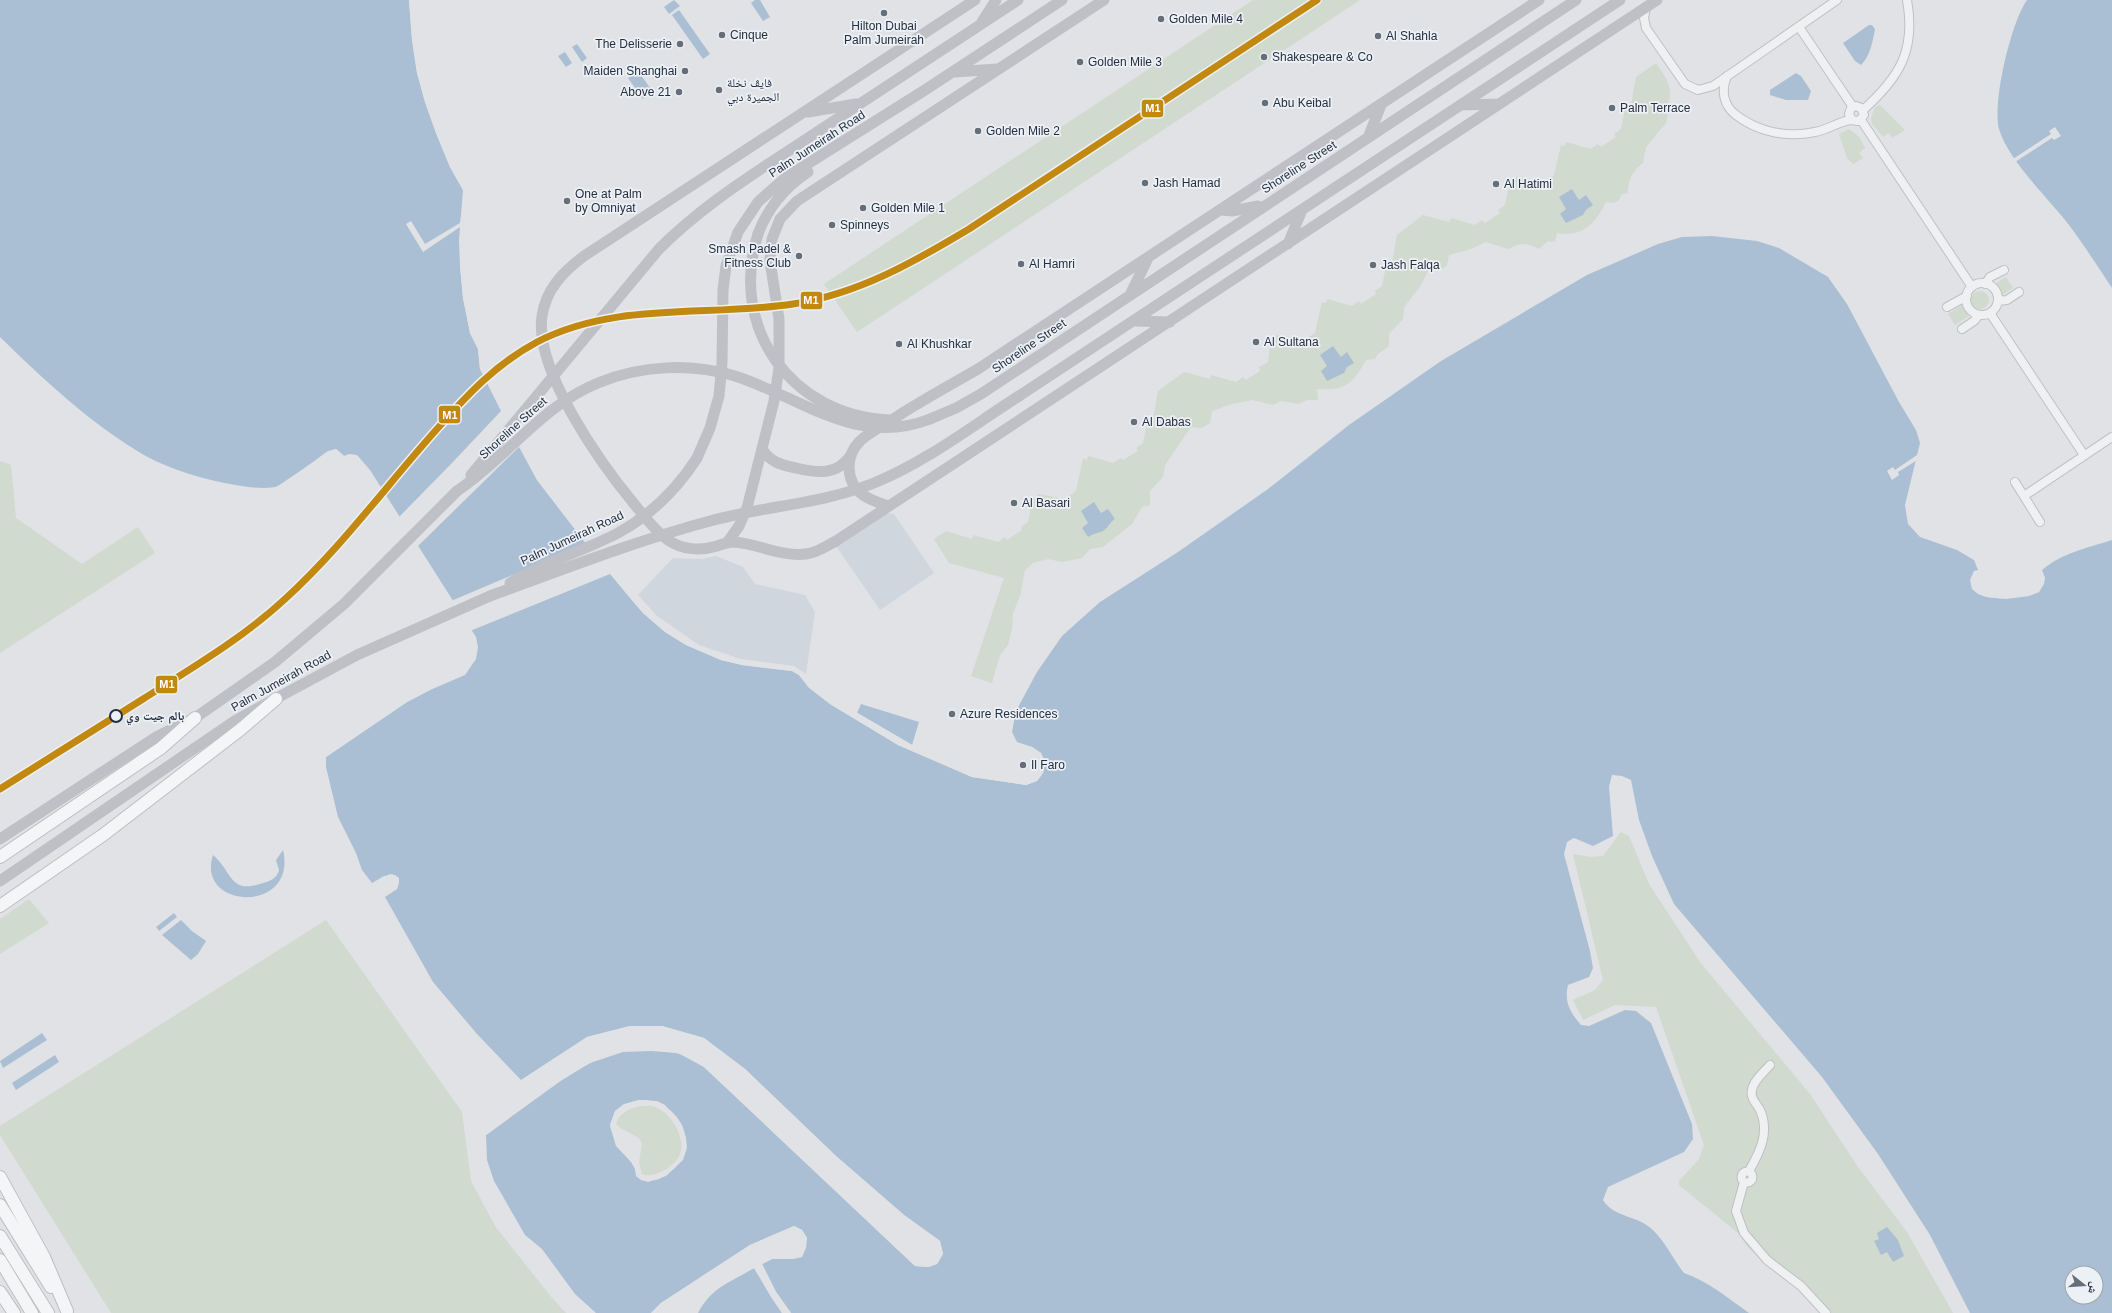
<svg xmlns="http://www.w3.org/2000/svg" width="2112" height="1313" font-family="Arial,'Noto Naskh Arabic',sans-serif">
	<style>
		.built { fill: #d0d6dd }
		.green { fill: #d0dacf }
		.water { fill: #abbfd4; fill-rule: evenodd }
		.pier { fill: #e0e2e5 }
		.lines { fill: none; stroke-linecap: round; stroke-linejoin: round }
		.street-casing { stroke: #bec0c3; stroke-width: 10 }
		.primary-casing { stroke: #bbbfc3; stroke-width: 14 }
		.street { stroke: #eff0f2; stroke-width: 8 }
		.secondary { stroke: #bec0c6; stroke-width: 11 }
		.primary { stroke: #f4f5f6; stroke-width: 12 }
		.rail-casing { stroke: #c8cacd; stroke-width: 4 }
		.rail { stroke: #ecf1f6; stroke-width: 2.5; stroke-dasharray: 8; stroke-linecap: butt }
		.secondary-bridge { stroke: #bec0c6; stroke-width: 11 }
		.metro-1-casing { stroke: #ecf1f6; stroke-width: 10 }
		.metro-1 { stroke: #c28810; stroke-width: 7 }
		.poi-dot { fill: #666e7a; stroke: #ecf1f6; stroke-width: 1.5 }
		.stop-dot { fill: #ecf1f6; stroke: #252f40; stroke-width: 2 }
		.labels { text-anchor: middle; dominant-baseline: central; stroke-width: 3.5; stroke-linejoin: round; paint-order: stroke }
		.poi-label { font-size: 12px; fill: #252f40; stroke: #ecf1f6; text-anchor: start }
		.street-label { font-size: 12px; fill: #252f40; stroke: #ecf1f6 }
		.stop-label { font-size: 12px; font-weight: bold; fill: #252f40; stroke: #ecf1f6; text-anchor: start }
		.line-badge { stroke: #ecf1f6; stroke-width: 1.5 }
		.badge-label { font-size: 11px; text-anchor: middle; font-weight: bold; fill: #fff }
	</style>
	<rect width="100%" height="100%" fill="#e0e2e5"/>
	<path class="built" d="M885,513L894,514L934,573L880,610L836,546Z
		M716,556L743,567L755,584L805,595L815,612L806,674L794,666L741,659L699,645L657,616L638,595L673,558L702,559Z"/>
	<path class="green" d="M1253,0H1360L857,332L824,284Z
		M1656,63C1669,82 1675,89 1665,112L1668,115L1666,123L1646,147L1643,163C1632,171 1628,180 1628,193L1622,194L1618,201L1612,203L1606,202C1596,223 1582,238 1557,233L1555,242L1548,241L1539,249C1526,242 1521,243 1508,249L1486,242L1471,249L1449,255L1447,265L1440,271L1429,269L1420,287L1404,307L1403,319L1389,334V346L1378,354L1375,359L1366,360C1353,384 1345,391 1317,389L1318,400H1307L1299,404L1281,401L1273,405L1253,400L1232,404L1212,411L1210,423L1202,428L1191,427L1165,465L1163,477L1150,491V505L1142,507L1132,524L1103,547L1090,549L1082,558L1062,562L1048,559L1033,563L1025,570L1020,596L1013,613L1012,629L1008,645L1000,655L992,683L971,676L1004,578L949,563L934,539L946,531L972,539L973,535L998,542L1005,537L1007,540L1022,530L1021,527L1028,522L1033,498H1037L1038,494L1065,499L1076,491L1083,458L1087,460L1088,456L1113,463L1121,458L1123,460L1138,451L1136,448L1143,443L1148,419H1153L1158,391L1184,372L1210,379L1211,375L1236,382L1243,377L1246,380L1260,371L1259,367L1268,362L1271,337L1275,339L1276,335L1304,340L1315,333L1322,302L1326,303L1327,299L1352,306L1359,301L1361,304L1376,294L1375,291L1382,286L1387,262L1392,263L1397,235L1423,215L1449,222L1451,218L1475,225L1482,220L1485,223L1500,213L1498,210L1505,205L1510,181L1515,182L1516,177L1543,183L1554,175L1561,145L1565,146L1566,142L1591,149L1598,144L1601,147L1616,137L1614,134L1621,129L1626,105H1631L1636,77Z
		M1880,105L1905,130L1892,138L1889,133L1883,137L1872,124L1871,118L1875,107Z
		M1849,129L1859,137L1865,148L1859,153L1863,158L1853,164L1847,158L1839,134Z
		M2006,277L2013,288L1999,297L1992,286Z
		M1971 300a9 9 0 1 1 18 0a9 9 0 1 1-18 0Z
		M1962,305L1969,316L1955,325L1948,314Z
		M0,461L11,465L16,518L82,564L138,527L155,553L0,653Z
		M1621,832L1629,836L1649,884L1700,962L1810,1094L1858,1167L1907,1232L1953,1313H1819L1802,1292L1762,1261L1747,1246L1738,1233L1679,1185V1181L1699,1159L1704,1145L1656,1007L1615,1005L1583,1020L1573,1000L1595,990L1603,980L1573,854L1591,857L1603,856Z
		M29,899L49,923L0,954V919Z
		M326,920L462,1112L471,1181L495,1226L552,1298L566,1313H111L0,1135V1126Z
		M640,1106C645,1106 650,1105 655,1107C671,1113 686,1137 680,1154C676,1165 654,1180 642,1174L639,1162L642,1144L639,1138L620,1128L616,1124C620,1112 629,1109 640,1106Z"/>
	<path class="water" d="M0,0H409L412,40L417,73L425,102L436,133L450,167L463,190L459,240L460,266L463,298L470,333L478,349L480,369L537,480L625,592L643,613L665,632L686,645L721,660L742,665L792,671L799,675L809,688L830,704L898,745L972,777L1026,785L1037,781L1043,773L1045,762L1041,753L1032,747L1017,742L1012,732L1016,711L1037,672L1062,636L1100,602L1178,552L1268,489L1349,425L1441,361L1587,275L1658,244L1682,237L1712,236L1757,241L1779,248L1828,277L1847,304L1899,402L1916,430L1920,443L1905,505L1908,524L1920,537L1957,550L1974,560L1978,570C1974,572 1970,577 1971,582C1973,606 2024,598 2039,592L2045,578L2042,570C2062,553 2087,548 2112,540V1313H1970L1930,1235L1878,1154L1822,1077L1674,904L1652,856L1639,820L1631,780L1622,776L1612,775L1609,787L1613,836L1593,846L1574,838L1567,842L1564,854L1590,951L1593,968L1589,977L1568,985C1564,1002 1570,1012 1581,1025L1589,1026L1625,1010L1636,1011L1651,1023L1692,1124L1693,1139L1684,1152L1608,1187L1603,1200C1614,1218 1638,1215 1653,1230C1666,1243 1673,1259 1684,1273C1708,1281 1729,1299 1749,1313H791L776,1292L762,1264L772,1259L802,1257L807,1238L802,1230L794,1226L750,1245L661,1303L651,1313H596L575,1294L542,1249L525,1235L494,1181L487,1160L486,1135C520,1111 584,1056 624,1051C641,1050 660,1050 676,1053C686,1055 696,1062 704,1067L915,1266L928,1267L937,1264L943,1254L940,1241L904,1215L836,1156L745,1069L704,1038L662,1026H630L587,1037L521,1080L477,1034L433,982L385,897L397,889L399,882L395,875L384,876L372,883L362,870L356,853L338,817L326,767V757L407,702L430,690L465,675L476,659L478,647L476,637L370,470L357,455L349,454L344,456L336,449L328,451C315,460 291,480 278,486C268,490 246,487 236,485C205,480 171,470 144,455C91,424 44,380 0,337ZM640,1100C680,1098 705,1150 667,1174C664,1176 660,1179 656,1180C652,1181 646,1180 641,1180L631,1162L616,1146L610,1126L615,1111L632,1102ZM2072,1273H2096V1297H2072Z
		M674,0L680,6L669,14L664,7Z
		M755,0H760L770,17L763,21L751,3Z
		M2027,0H2112V288C2098,267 2084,245 2069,225C2049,199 2008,160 1999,129C1992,103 2011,22 2027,0Z
		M679,10L710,54L703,59L672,15Z
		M1869,25H1872L1875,29C1873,40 1870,57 1861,65L1855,61L1843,43Z
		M577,44L587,58L582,62L572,47Z
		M565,52L572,63L566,67L558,56Z
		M638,71L653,92L643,99L628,78Z
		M1796,73L1801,76L1811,91L1808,100H1786L1770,95V90Z
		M1572,189L1579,200L1586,195L1593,205L1586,210L1583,215L1566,223L1560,214L1566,209L1559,197Z
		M1333,346L1341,357L1347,352L1354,363L1347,367L1344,373L1327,381L1321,371L1327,366L1320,355Z
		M1094,502L1101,513L1108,509L1115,519C1110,522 1108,528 1103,531C1099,533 1094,533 1088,537L1082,528L1088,523L1081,511Z
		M861,704L919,722L912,745L857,713Z
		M283,850C298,914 195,910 213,855C233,872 229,895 263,883C271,881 277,878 279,870L276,860Z
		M174,913L177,917L159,931L156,927Z
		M181,920L192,931L206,941L198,954L191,960L162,935Z
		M42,1033L47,1040L3,1068L0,1061Z
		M55,1055L59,1062L16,1090L12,1083Z
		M1887,1227L1898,1240L1904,1256L1893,1262L1887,1252L1881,1255L1874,1241L1879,1239L1877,1233Z
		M754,1268L782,1313H698C712,1287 730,1282 754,1268Z"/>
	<path class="pier" d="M409,0H411L414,40L419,73L427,101L438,133L452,166L465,189L461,240L462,266L465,298L472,332L480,348L482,369L539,479L626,591L645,612L666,630L687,643L721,658L743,663L793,669L801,674L810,686L831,702L899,743L973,775L1026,783L1035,779L1041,772L1043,763L1039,755L1031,748L1015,743L1032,747L1041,753L1045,762L1043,773L1037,781L1026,785L972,777L898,745L830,704L809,687L799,675L792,671L742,665L721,660L686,645L665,632L643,613L610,574L470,631L451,601L586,544L537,480L519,447L417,547L398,518L451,464L501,411L480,369L478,349L470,333L463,298L460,266V227L423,252L406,224L411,221L425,244L460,223L464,198L463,190L450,167L436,133L425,102L417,73L412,40Z
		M2055,127L2061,136L2054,140L2052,138L2015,162L2013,159L2051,134L2049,131Z
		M336,449L344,456L342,457L335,451L329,453L278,488H275L328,452Z
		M1920,453L1919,459L1898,472L1899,475L1892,480L1887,471L1893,467L1895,470Z
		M2040,569L2045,578L2044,584L2039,592L2029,596L2006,599L1987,597L1978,594L1972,589L1970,580L1974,571L1978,570L1972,581L1974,588L1979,592L2006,597L2028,594L2038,590L2042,584Z
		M428,688L430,690L407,702L326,757L327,755L358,733L406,701Z
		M856,712L914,746L911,747L856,715Z
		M390,874L395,875L399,878V882L397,889L383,897L395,887L397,879L390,876L373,885H371Z
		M630,1026H662L704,1038L745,1069L836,1156L904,1215L940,1241L943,1254L937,1264L928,1267L915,1266L704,1067L678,1053L651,1051L623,1052L590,1063L562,1080L486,1135L484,1134L561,1079L589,1061L623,1050L651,1049L678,1051L705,1065L915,1264L927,1265L936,1263L941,1254L938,1242L903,1216L834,1157L743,1071L703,1040L662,1028H630L588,1039L522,1082L520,1081L587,1037Z
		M639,1100L657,1101L665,1105L682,1125L686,1138L687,1148L683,1160L666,1176L648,1182L641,1180L636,1176L634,1163L638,1175L642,1178L648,1180L662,1176L672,1168L681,1159L685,1148L684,1138L680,1126L673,1115L664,1107L656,1103L640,1102L625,1106L617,1112L613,1120V1129L610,1125L615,1111L624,1104Z
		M794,1226L802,1230L807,1238L806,1248L802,1257L793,1259H772L762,1264L776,1292L791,1313L785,1310L775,1293L760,1264L772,1257H792L801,1255L804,1248L805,1239L800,1231L793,1228L784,1231L773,1239L751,1247L663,1304L653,1313H651L661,1303L750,1245Z
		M755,1266L784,1313H782L771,1297L754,1268L720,1287L703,1301L719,1285Z"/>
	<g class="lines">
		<defs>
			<path id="street" d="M1646,7L1644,18L1646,28L1685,84L1698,90L1713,86L1837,0
				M1799,27L1853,107
				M1727,76C1721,90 1723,105 1736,115C1758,132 1787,138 1815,132C1827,130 1838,122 1850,120C1853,120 1856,121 1859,121L1864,115L1861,108L1856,106L1851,108L1849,114L1852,120
				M1863,110C1900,77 1916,50 1907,0
				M1861,120L1972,287
				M1966 299a16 16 0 1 1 32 0a16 16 0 1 1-32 0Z
				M1985,284L1990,277L2004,270
				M1998,301L2007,300L2019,292
				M1947,307L1967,296
				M1990,313L2084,455
				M1962,329L1974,321L1979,315
				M2015,482L2040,522
				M2024,496L2112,437
				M1749,1171C1760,1152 1770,1132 1760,1110C1756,1103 1750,1098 1752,1090C1753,1081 1764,1072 1770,1065
				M1741.5 1177a5.5 5.5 0 1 1 11 0a5.5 5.5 0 1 1-11 0Z
				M1744,1182L1736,1211L1744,1233L1767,1260L1801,1286L1826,1313"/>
			<path id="primary" d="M0,857L161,748L195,718
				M0,906L103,835L241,729L276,699
				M0,1177L44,1257L67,1311
				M0,1205L51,1287
				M0,1236L48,1313
				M0,1260L32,1313
				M0,1292L14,1313"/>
		</defs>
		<use href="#street" class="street-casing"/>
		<use href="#primary" class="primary-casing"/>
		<use href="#street" class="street"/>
		<path class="secondary" d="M975,0L584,256C563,272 546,289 542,316C534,370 601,464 635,505C645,517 655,531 668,540C682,550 701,551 717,546C723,544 728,542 735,542C758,544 782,557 806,554C817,553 826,546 836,541L1657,0
			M982,22L996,0
			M955,72L997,69
			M1460,105L1498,104
			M808,112L856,104
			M1368,138L1381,105
			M779,157L1018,0
			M1222,210L1232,211L1258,206
			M758,234C768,207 784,188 808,172
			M1288,244L1302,210
			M1131,293L1147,260
			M1135,321L1170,322
			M1019,396L1620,0
			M930,419L956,408L981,394L1576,0
			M762,449C770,462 781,465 796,468C817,473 837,476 851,455
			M697,458L710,428L719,396L722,363L723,290L726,266L738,232L758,202L785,178L925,90L1062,0
			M888,506C879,503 870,500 863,495C845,482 845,456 860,441C872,430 888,423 901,414C926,398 952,384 978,369L1539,0
			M727,543L739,526L747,508L774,401L779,368V319L770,261L772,239L780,219L797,201L1104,0
			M0,839L156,737L195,718L275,662L344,604L457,491
			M0,881L236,720L357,655L490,596"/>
		<use href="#primary" class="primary"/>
		<defs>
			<path id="rail" d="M0,789L144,698"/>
		</defs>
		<use href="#rail" class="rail-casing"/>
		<use href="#rail" class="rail"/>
		<path class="secondary-bridge" d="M758,234C728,328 792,416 889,420
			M471,475L659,249C695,213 736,185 779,157
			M457,491C507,458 541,406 598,383C641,365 690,363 735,376C801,397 856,448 930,419
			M510,583C544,562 584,551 618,533C651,515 677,489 697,458
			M490,596C562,570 635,541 710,521C764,506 822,504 874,483C926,462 972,426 1019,396"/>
		<defs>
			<path id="metro-1" d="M0,789C48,759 95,729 143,699C192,668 243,638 285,599C341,548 386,486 437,429C467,395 496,364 537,342C616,301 708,317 793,304C858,294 914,262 969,229L1317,0"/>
		</defs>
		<use href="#metro-1" class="metro-1-casing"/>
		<use href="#metro-1" class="metro-1"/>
	</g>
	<g class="poi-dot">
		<circle cx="884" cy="13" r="4"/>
		<circle cx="1161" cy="19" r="4"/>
		<circle cx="722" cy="35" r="4"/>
		<circle cx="1378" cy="36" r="4"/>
		<circle cx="680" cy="44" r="4"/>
		<circle cx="1264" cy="57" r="4"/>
		<circle cx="1080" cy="62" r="4"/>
		<circle cx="685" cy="71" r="4"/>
		<circle cx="719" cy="90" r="4"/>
		<circle cx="679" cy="92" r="4"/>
		<circle cx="1265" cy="103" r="4"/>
		<circle cx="1612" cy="108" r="4"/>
		<circle cx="978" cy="131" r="4"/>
		<circle cx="1145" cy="183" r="4"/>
		<circle cx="1496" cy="184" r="4"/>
		<circle cx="567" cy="201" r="4"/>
		<circle cx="863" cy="208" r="4"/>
		<circle cx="832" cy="225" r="4"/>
		<circle cx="799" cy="256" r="4"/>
		<circle cx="1021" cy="264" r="4"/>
		<circle cx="1373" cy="265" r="4"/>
		<circle cx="1256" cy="342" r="4"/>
		<circle cx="899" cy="344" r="4"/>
		<circle cx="1134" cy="422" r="4"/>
		<circle cx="1014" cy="503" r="4"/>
		<circle cx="952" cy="714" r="4"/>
		<circle cx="1023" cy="765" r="4"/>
	</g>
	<circle class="stop-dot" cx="116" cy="716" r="6"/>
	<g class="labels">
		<g class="poi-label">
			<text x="1169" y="19">Golden Mile 4</text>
			<text x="884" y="26" text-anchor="middle">Hilton Dubai<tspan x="884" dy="14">Palm Jumeirah</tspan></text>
			<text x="730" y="35">Cinque</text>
			<text x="1386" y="36">Al Shahla</text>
			<text x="672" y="44" text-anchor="end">The Delisserie</text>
			<text x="1272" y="57">Shakespeare &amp; Co</text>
			<text x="1088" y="62">Golden Mile 3</text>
			<text x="677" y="71" text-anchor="end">Maiden Shanghai</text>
			<text x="727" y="83">فايڤ نخلة<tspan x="727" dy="14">الجميرة دبي</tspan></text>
			<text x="671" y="92" text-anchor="end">Above 21</text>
			<text x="1273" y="103">Abu Keibal</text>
			<text x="1620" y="108">Palm Terrace</text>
			<text x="986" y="131">Golden Mile 2</text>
			<text x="1153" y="183">Jash Hamad</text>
			<text x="1504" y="184">Al Hatimi</text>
			<text x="575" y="194">One at Palm<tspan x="575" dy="14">by Omniyat</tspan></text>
			<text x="871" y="208">Golden Mile 1</text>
			<text x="840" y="225">Spinneys</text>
			<text x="791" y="249" text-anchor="end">Smash Padel &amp;<tspan x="791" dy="14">Fitness Club</tspan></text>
			<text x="1029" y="264">Al Hamri</text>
			<text x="1381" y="265">Jash Falqa</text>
			<text x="1264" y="342">Al Sultana</text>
			<text x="907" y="344">Al Khushkar</text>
			<text x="1142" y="422">Al Dabas</text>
			<text x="1022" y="503">Al Basari</text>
			<text x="960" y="714">Azure Residences</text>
			<text x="1031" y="765">Il Faro</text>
		</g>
		<g class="street-label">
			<text transform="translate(817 144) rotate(-33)">Palm Jumeirah Road</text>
			<text transform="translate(1299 167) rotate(-33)">Shoreline Street</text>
			<text transform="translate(1029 346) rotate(-34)">Shoreline Street</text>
			<text transform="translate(513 428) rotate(-42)">Shoreline Street</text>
			<text transform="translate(572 538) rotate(-25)">Palm Jumeirah Road</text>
			<text transform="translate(281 681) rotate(-29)">Palm Jumeirah Road</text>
		</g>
		<g class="stop-label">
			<text x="126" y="716">بالم جيت وي</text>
		</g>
	</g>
	<g class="line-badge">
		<rect x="1141" y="99" width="23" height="19" rx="4" fill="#c28810"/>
		<rect x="800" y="291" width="23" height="19" rx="4" fill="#c28810"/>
		<rect x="438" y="405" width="23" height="19" rx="4" fill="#c28810"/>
		<rect x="155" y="675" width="23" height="19" rx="4" fill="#c28810"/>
	</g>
	<g class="badge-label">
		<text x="1153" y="112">M1</text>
		<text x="811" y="304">M1</text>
		<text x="450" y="419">M1</text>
		<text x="167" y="688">M1</text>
	</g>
	<g transform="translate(2084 1285) rotate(107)"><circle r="19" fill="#ecf1f6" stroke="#9ca3ad"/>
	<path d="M0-3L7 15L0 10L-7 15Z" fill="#666e7a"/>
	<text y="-6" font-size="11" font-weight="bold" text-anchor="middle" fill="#252f40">ش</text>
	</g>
</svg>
